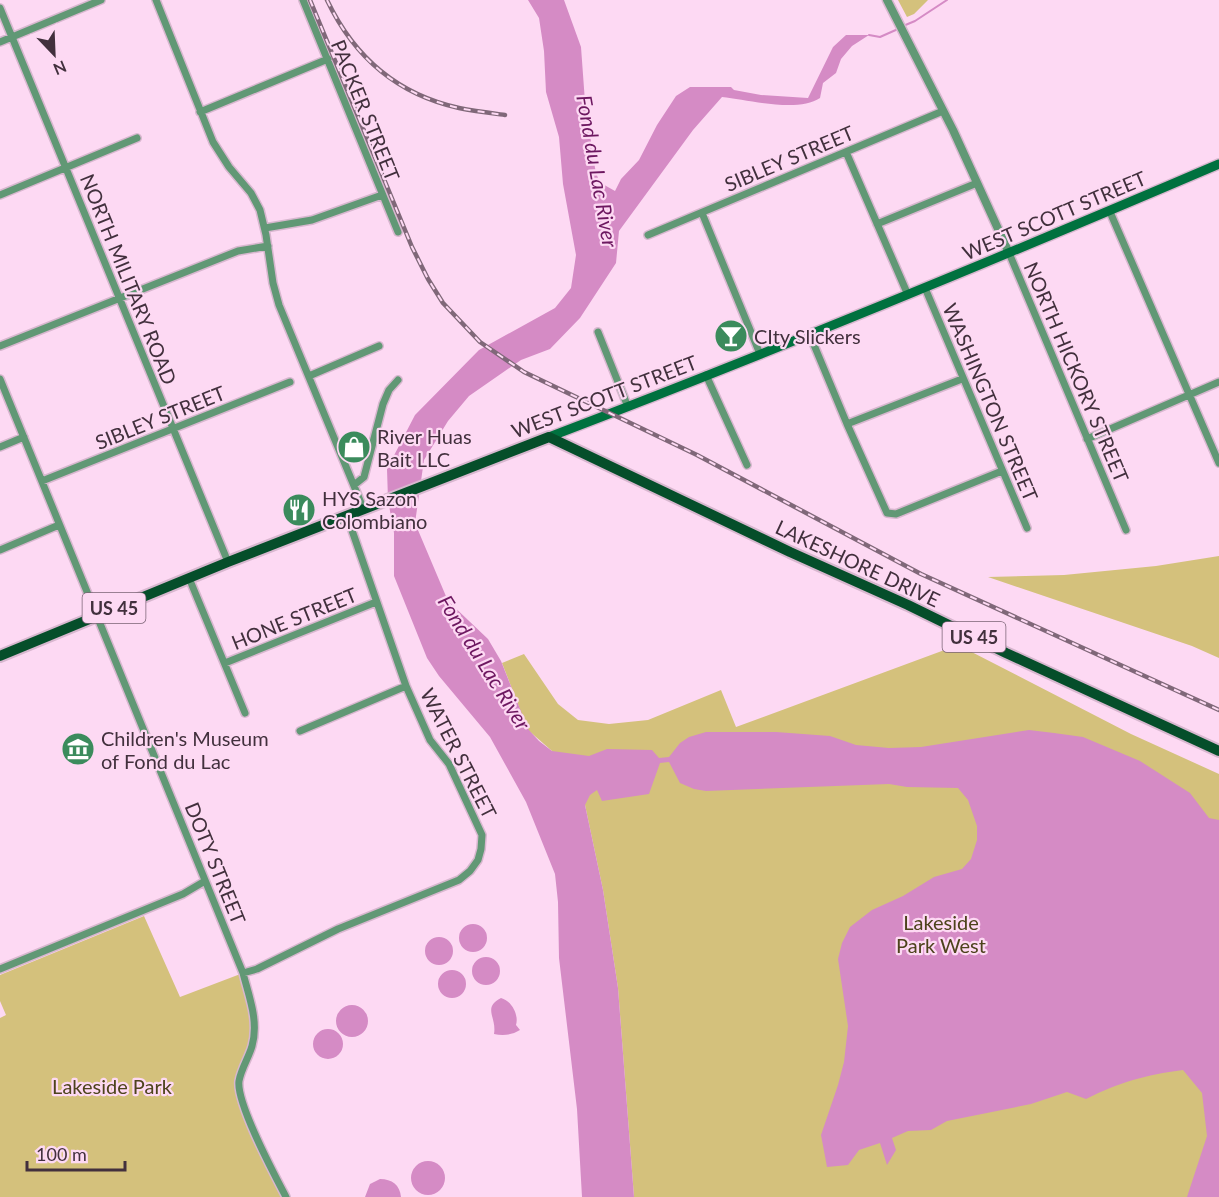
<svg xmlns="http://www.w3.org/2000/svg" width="1219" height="1197" font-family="Lato,sans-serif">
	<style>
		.green { fill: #d4c17c }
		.water { fill: #d58bc5 }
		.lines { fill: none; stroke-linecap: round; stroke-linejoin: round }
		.stream { stroke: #d58bc5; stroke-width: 2 }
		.minor-casing { stroke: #d8b7cf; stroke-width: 10 }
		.tertiary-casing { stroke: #d8b7cf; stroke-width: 11 }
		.secondary-casing { stroke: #d8b7cf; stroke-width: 12 }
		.primary-casing { stroke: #d8b7cf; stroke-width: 14 }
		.minor { stroke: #619875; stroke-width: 7 }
		.tertiary { stroke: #619875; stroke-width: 8 }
		.secondary { stroke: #00713f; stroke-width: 9 }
		.primary { stroke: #054e2a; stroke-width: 10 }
		.rail-casing { stroke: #806879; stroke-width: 4.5 }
		.rail { stroke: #fdd9f3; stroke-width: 2; stroke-dasharray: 7; stroke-linecap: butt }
		.labels { text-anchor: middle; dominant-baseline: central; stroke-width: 4.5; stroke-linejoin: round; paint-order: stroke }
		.shield { fill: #fdd9f3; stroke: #7a6374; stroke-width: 1.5 }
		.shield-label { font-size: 18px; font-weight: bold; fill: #42303d }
		.street-label { font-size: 20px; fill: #42303d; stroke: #fdd9f3 }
		.poi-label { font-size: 20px; fill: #42303d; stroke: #fdd9f3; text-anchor: start }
		.park-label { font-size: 20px; fill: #4d431c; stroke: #fdd9f3 }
		.water-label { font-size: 21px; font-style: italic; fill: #6d1760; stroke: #fdd9f3 }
	</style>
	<rect width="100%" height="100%" fill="#fdd9f3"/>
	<path class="green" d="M898,0H928L914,14L907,17Z
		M1219,556V658L1192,646L988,577L1064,575L1156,566Z
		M958,645L1131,734L1219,774V1197H634L618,988L603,890L585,805L552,751L528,730L502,663L524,654L558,704L578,720L609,724L648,720L721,690L736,727Z
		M144,916L180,997L243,973L255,1022L241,1076V1097L286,1197H0V1018L6,1015L0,1001V975Z"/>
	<path class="water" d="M528,0H564L581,47L585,102L595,168L599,182L615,191L621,179L639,160L657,125L676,96L690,87H731L734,90L761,95L808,98L833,47L846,35H869L852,46L841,59L836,73L823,83L820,98C798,113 749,100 722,97L693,130L619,231L616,263L580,318L550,349L521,360L469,396L448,421L424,460L415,523L448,601L488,639L501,661L528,729L539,741L552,751L589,756L607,749L652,750L659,758L669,757L680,743L689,737L706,732H776L830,736L856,745L889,748L921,747L1029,730L1054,733L1083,737L1140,761L1190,793L1209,818L1219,820V1197H1187L1207,1136L1202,1093L1183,1070C1145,1075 1120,1082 1086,1099L1067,1092L1031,1104L947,1121L931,1130L908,1131L892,1138L896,1150L887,1165L880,1143L859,1150L848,1165L827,1167L821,1135L838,1085L844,1062L848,1026L838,959L842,943L850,927L872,910L903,896L934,877L962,869L971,859L977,840V826L968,800L958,788L907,787L889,784L706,791L694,789L680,783L669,762L660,763L649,794L602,801L597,790L590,795L585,805L603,890L618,988L634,1197H582L577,1109L559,958L558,902L555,874L526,802L490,737L439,676L427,658L394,576V533L388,500L387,469L415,415L479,350L555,308L571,288L576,255L563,184L559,137L546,92L544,51L539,18Z
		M459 938a14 14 0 1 1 28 0a14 14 0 1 1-28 0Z
		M425 951a14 14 0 1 1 28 0a14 14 0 1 1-28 0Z
		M472 971a14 14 0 1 1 28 0a14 14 0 1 1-28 0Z
		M438 984a14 14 0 1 1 28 0a14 14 0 1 1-28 0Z
		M501,998C512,1001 519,1015 516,1025L520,1030C512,1035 503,1036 494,1034C497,1017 482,1008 501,998Z
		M336 1021a16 16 0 1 1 32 0a16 16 0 1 1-32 0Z
		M313 1044a15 15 0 1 1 30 0a15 15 0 1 1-30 0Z
		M411 1178a17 17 0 1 1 34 0a17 17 0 1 1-34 0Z
		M380,1179C392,1179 400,1185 401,1197H365L370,1184Z"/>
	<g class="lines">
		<path class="stream" d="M903,26L915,21L947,0
			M869,35L880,37L898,29"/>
		<defs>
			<path id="minor" d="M156,0L213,142L229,167L251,193L260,210L266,235L273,283L279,305L364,510
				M303,0L398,232
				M0,8L228,562
				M0,42L101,0
				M200,112L328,59
				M846,152L908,295
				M0,195L137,138
				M1110,212L1219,463
				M702,213L760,354
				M877,224L977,183
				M265,228L312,220L382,195
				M648,235L943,111
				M1009,253L1126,530
				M925,288L1027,528
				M598,332L628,407
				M809,333L847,424L887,513L896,514L1002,471
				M0,346L238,251L268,246
				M706,375L747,465
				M309,376L379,346
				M0,379L243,973C249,997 259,1021 252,1046C249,1057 241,1069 239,1081C236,1103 274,1174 286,1197
				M847,424L962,379
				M1087,439L1219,382
				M0,447L24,437
				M42,481L290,382
				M354,485L364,477L383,404L389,390L398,380
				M0,550L59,525
				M189,578L245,713
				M225,663L376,602
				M300,731L406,686
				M0,969L183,894L205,881
				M243,973L257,969L338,929L459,880L470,871L478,860L481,849L482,835L449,764L430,740L406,686L347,516"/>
			<path id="tertiary" d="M887,0L953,130L1009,253"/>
			<path id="secondary" d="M549,437C774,351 997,259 1219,164"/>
			<path id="primary" d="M0,656L228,562L549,437L790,552L908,605L1006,653L1219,751"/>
		</defs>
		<use href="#minor" class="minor-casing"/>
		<use href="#tertiary" class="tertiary-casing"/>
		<use href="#secondary" class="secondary-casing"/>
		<use href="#primary" class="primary-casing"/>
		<use href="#minor" class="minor"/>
		<use href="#tertiary" class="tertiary"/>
		<use href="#secondary" class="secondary"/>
		<use href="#primary" class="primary"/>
		<defs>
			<path id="rail" d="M310,0L412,247L428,279L443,303L480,342L524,372L697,455L921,574L1219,710
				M327,0C354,57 396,94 459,108C474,111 490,113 505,115"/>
		</defs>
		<use href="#rail" class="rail-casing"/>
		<use href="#rail" class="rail"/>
	</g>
	<defs>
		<symbol id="bar-disc" viewBox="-11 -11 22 22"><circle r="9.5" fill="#3b8b5c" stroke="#fdd9f3"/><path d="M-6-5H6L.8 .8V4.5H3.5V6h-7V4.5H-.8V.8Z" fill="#fff"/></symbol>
		<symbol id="shop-disc" viewBox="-11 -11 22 22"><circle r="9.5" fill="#3b8b5c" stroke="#fdd9f3"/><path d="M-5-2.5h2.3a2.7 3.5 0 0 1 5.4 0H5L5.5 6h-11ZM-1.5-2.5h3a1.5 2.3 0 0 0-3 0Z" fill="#fff"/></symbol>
		<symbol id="restaurant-disc" viewBox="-11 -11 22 22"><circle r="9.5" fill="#3b8b5c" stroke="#fdd9f3"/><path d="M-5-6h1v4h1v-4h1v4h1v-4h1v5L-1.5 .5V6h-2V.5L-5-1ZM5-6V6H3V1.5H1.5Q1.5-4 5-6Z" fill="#fff"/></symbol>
		<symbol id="museum-disc" viewBox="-11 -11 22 22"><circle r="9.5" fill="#3b8b5c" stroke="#fdd9f3"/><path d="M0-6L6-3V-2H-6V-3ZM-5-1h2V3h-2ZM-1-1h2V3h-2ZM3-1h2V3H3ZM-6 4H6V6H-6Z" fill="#fff"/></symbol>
	</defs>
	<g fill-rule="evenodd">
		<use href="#bar-disc" x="712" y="317" width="38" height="38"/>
		<use href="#shop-disc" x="335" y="428" width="38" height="38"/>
		<use href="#restaurant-disc" x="280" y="491" width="38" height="38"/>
		<use href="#museum-disc" x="59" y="730" width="38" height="38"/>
	</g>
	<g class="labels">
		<g class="shield">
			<rect x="82.5" y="593" width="63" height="30" rx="4.5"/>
			<rect x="942.5" y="622" width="63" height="30" rx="4.5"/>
		</g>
		<g class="shield-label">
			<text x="114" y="608">US 45</text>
			<text x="974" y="637">US 45</text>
		</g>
		<g class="street-label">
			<text transform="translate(366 110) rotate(68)">PACKER STREET</text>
			<text transform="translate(789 158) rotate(-23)">SIBLEY STREET</text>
			<text transform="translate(1054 215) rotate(-23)">WEST SCOTT STREET</text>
			<text transform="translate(129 279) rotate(68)">NORTH MILITARY ROAD</text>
			<text transform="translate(1077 372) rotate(67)">NORTH HICKORY STREET</text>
			<text transform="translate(604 396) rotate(-21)">WEST SCOTT STREET</text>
			<text transform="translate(991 402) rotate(67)">WASHINGTON STREET</text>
			<text transform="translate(160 417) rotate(-22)">SIBLEY STREET</text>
			<text transform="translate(858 563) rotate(25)">LAKESHORE DRIVE</text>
			<text transform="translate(294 618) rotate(-22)">HONE STREET</text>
			<text transform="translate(459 753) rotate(63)">WATER STREET</text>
			<text transform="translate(216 863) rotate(68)">DOTY STREET</text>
		</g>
		<g class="poi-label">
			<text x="754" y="336">CIty Slickers</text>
			<text x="377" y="436">River Huas<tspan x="377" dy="23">Bait LLC</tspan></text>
			<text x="322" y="498">HYS Sazon<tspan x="322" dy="23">Colombiano</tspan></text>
			<text x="101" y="738">Children's Museum<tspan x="101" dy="23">of Fond du Lac</tspan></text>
		</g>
		<g class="park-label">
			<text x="941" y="922">Lakeside<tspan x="941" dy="23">Park West</tspan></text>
			<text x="112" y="1086">Lakeside Park</text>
		</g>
		<g class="water-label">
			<text transform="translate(598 171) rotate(80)">Fond du Lac River</text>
			<text transform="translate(485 662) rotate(58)">Fond du Lac River</text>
		</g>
	</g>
	<g transform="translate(54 54) rotate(157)" stroke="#fdd9f3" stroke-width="4.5" paint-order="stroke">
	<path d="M0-4.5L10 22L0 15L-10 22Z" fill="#42303d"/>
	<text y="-9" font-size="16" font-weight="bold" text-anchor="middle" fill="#42303d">N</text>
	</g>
	<path d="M27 1161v9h98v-9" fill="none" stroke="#42303d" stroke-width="3"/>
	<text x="36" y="1161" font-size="18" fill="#42303d" stroke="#fdd9f3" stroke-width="4.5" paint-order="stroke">100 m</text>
</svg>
